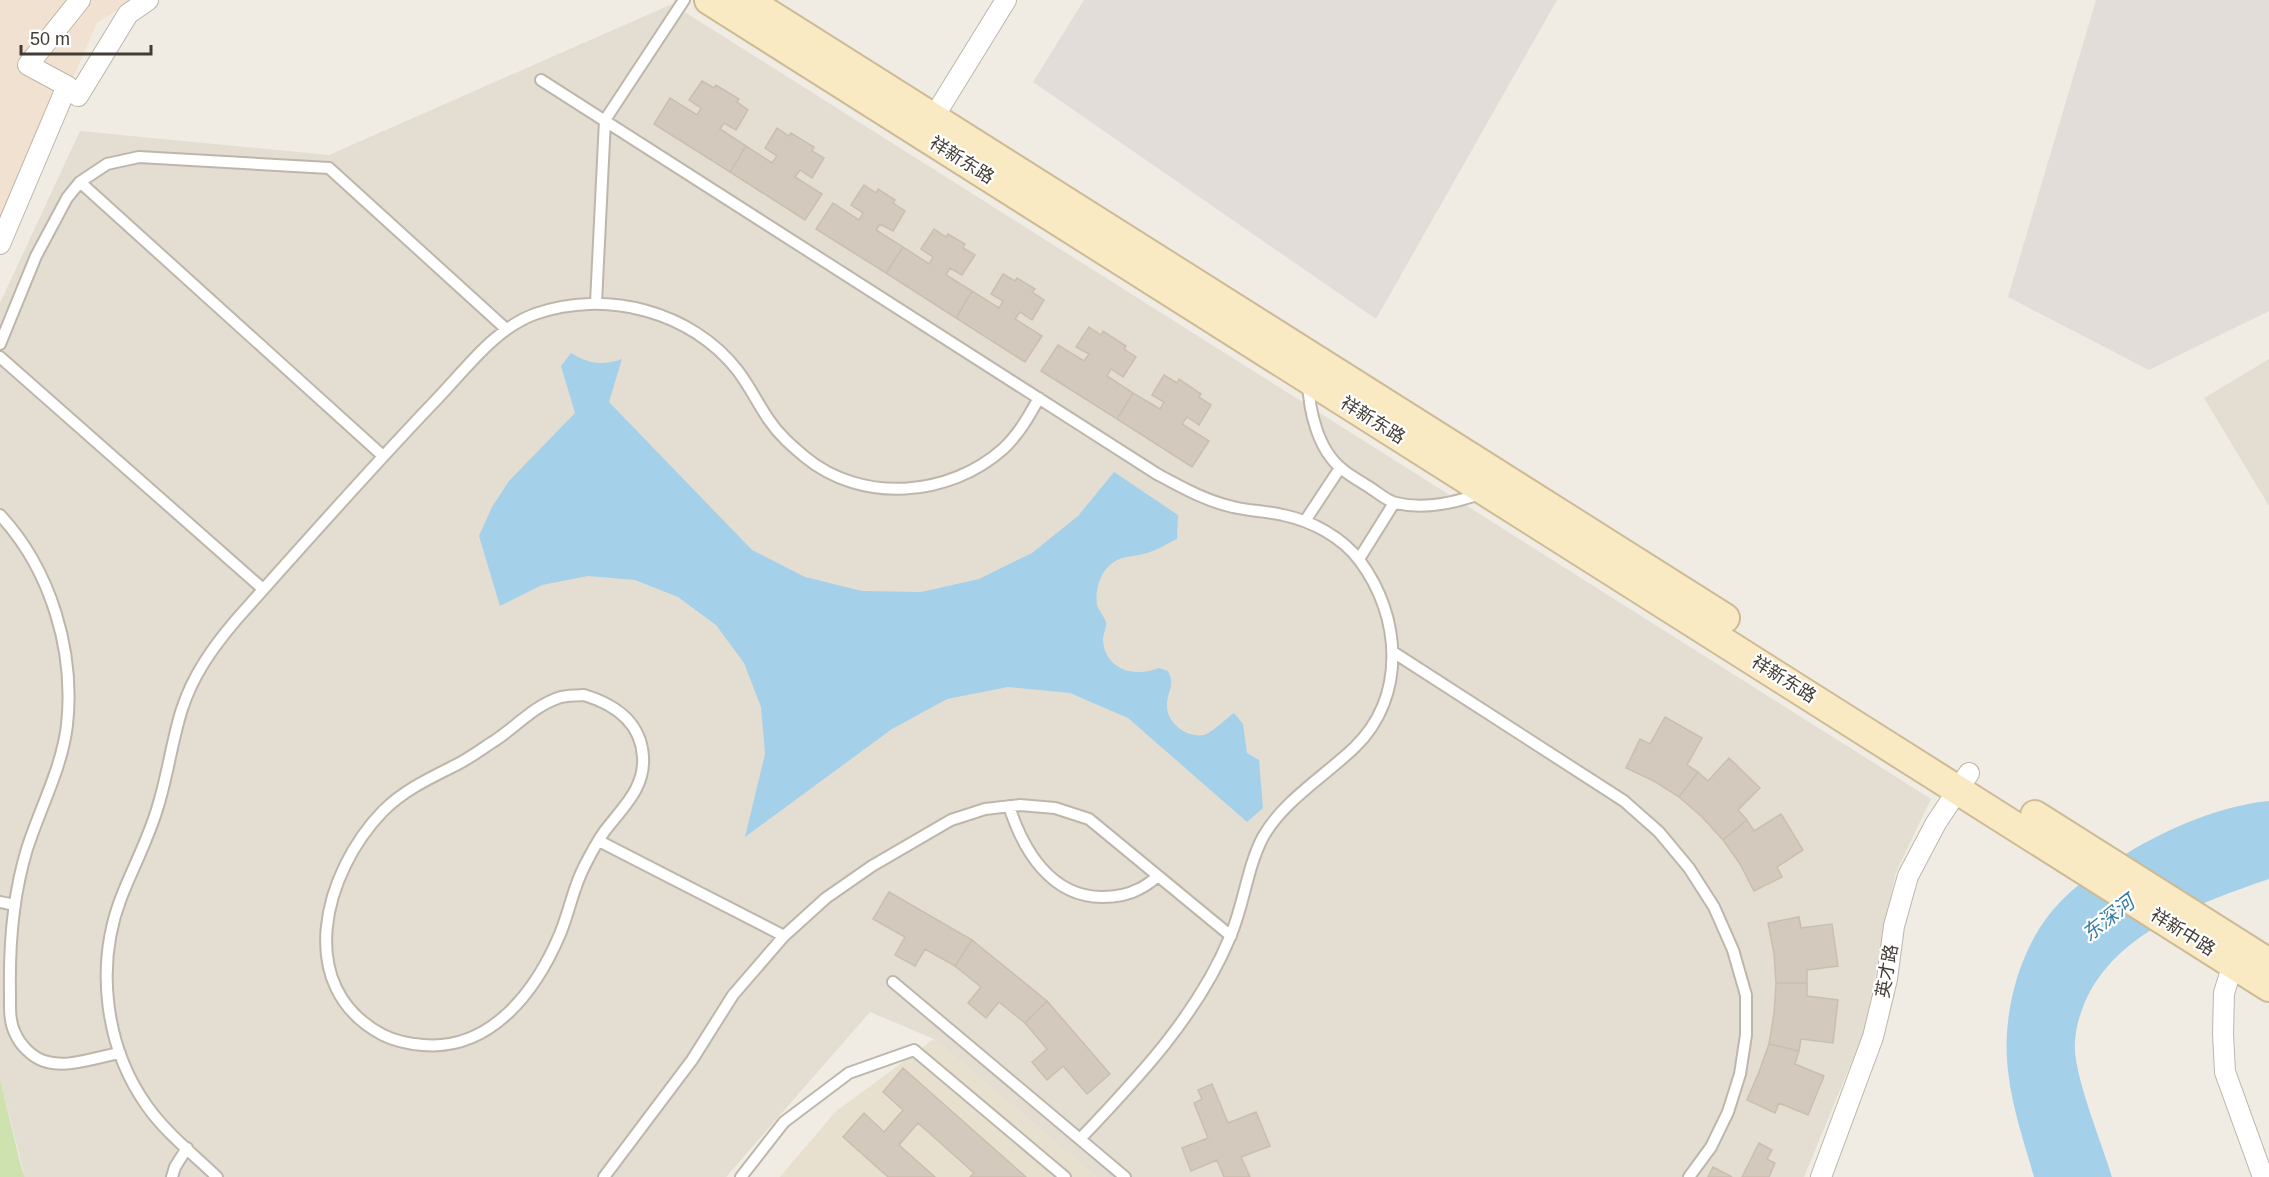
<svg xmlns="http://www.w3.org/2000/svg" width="2269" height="1177" font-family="Helvetica,'Noto Sans SC',sans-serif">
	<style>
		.residential { fill: #e4ddd2 }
		.commercial { fill: #f1e1d0 }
		.industrial { fill: #e2ddd9 }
		.education { fill: #e8e0ce }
		.green { fill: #cee2af }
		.water { fill: #a4d1e9 }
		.building { fill: #d4c9bd; stroke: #cbbeae; stroke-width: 1.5 }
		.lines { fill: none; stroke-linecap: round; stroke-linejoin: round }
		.lane-casing { stroke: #beb6aa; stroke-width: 14 }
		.street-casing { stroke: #beb6aa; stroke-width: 22 }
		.secondary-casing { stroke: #cdbb96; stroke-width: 32 }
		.lane { stroke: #fff; stroke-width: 10 }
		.street { stroke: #fff; stroke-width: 20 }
		.secondary { stroke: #faeac4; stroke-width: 28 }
		.labels { text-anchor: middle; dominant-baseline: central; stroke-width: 4.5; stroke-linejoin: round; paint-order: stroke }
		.street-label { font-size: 18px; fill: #423c34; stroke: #fff }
		.water-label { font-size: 20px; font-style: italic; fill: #377ca4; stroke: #fff }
	</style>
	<rect width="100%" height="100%" fill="#f0ece4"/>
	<path class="residential" d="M672,4L1931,799L1896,872L1864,1032L1804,1177H1096L934,1039L870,1012L726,1177H25L0,1079V303L80,131L329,155Z
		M2269,359V506L2204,398Z"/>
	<path class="commercial" d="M0,0H132L97,23L0,244Z"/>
	<path class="industrial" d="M1084,0H1557L1376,319L1033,82Z
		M2096,0H2269V311L2149,370L2008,297Z"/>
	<path class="education" d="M934,1039L1096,1177H780L835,1112Z"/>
	<path class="green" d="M0,1079L21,1166L25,1177H0Z"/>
	<path class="water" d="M571,353C589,364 603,366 622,359L609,402L752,550L805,577L862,591L921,592L979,579L1032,553L1078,516L1114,472L1178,515L1177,539C1166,544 1154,552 1143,554C1128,558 1121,555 1109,566C1099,575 1095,592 1097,605C1099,611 1104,616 1106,622C1107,627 1103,634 1103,640C1105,670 1135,678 1159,668L1168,671C1176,687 1166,692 1167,707C1168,724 1187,738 1204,735C1210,734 1227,718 1234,713L1243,724L1247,753L1259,760L1263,808L1247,822L1128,718L1070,693L1008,687L947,699L892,729L745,837L765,754L761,707L744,663L716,625L678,597L635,580L588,576L542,585L500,606L479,536L492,507L509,481L575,413L561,366Z
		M2269,801V879C2199,903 2109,934 2082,1010C2076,1025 2073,1044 2076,1060C2082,1096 2101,1141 2112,1177H2034C2024,1142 2012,1107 2008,1071C2001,1013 2020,941 2063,899C2082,880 2106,865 2129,852C2171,827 2220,806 2269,801Z"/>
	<path class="building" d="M702,81L714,88L716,85L739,99L737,102L748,110L736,130L724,123L720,129L746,146L730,172L654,124L670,98L697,115L701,108L689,100Z
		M777,128L789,136L791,133L814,147L812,151L824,158L812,178L800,170L795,177L822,194L805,220L730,172L746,146L772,163L777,156L765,148Z
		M864,185L876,193L878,189L895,200L893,203L905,211L893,231L880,224L876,230L903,247L886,273L816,229L833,203L859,220L863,213L851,205Z
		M934,229L946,237L948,234L965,244L963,248L975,255L962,275L950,268L946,275L972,291L956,318L886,273L903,247L929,264L933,257L921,249Z
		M1003,274L1015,281L1017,278L1035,289L1032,292L1044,300L1032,320L1020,312L1015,319L1042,336L1025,362L956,318L972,291L999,308L1003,301L991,294Z
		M1089,327L1101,335L1103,331L1126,346L1124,349L1136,357L1123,377L1111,369L1107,376L1133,393L1117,419L1041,371L1058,345L1084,361L1089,354L1076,347Z
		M1164,375L1177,383L1179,379L1201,394L1199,397L1211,405L1199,425L1187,417L1182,424L1209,441L1192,467L1117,419L1133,393L1160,409L1164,402L1152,395Z
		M1665,717L1702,738L1687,765L1698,772L1679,797L1654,781L1626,768L1640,739L1650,744Z
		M1729,758L1760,788L1738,810L1747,820L1723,840L1702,817L1679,797L1698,772L1708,781Z
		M1781,814L1803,850L1777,867L1782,877L1754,891L1740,864L1723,840L1747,820L1754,831Z
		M889,892L972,940L955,966L925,949L915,966L895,955L905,937L873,919Z
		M1799,917L1801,928L1832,924L1838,966L1807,970V983H1776L1774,953L1768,923Z
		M972,940L1047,1001L1025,1023L999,1002L986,1018L968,1003L981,987L955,966Z
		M1776,983H1807V996L1838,1000L1833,1043L1801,1039L1799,1051L1769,1044L1774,1014Z
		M1047,1001L1110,1074L1087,1094L1063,1066L1047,1080L1032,1062L1047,1049L1025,1023Z
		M1769,1044L1799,1051L1795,1064L1824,1076L1808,1115L1779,1103L1775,1113L1747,1100L1759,1072Z
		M903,1068L1026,1177H970L974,1173L918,1123L899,1145L935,1177H888L843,1137L864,1113L884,1132L903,1110L883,1092Z
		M1212,1084L1228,1123L1256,1112L1270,1146L1241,1157L1250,1177H1224L1217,1160L1191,1171L1182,1148L1208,1138L1194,1103L1202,1099L1198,1090Z
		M1759,1143L1772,1150L1767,1159L1775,1163L1769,1177H1742Z
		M1713,1167L1732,1177H1708Z"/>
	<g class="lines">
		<defs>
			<path id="lane" d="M541,80L1157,474C1181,487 1206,501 1233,507C1249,511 1266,511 1283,515C1312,521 1342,537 1360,561C1401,616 1407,696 1355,747C1326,775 1283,801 1263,837C1247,867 1244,905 1230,937C1198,1015 1137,1079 1080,1139
				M80,182L383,456
				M596,303L605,120L684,0
				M0,344L36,256L67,198L80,182L107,164L139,157L329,168L505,328
				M0,357L263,589
				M1308,381C1309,411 1318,450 1342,469C1350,476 1360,481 1369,487C1377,492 1387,501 1396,503C1425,510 1455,503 1482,493
				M0,515C51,570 75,651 67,725C62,768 40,808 27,849C13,895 9,945 10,993C10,1006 9,1021 15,1033C20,1045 32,1057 44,1061C67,1069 96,1057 120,1053
				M1305,521L1340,468
				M1359,559L1394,503
				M1393,652L1624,801L1659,832L1689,868L1714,907L1733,950L1746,995V1035L1740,1074L1728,1112L1711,1147L1689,1177
				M584,695C614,704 641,722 643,757C645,789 622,808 604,832C597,842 590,855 584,867C573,888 569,913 560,934C536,991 491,1051 423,1045C410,1044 395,1041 383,1035C292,987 324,872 383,811C404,790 430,778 456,765C468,759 479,751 491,743C514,729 532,707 558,698C566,695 575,696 584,695Z
				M1009,806C1023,850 1051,897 1102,897C1114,897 1128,895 1139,889C1146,886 1152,881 1158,876
				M599,841L784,936
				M0,902L15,905
				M893,982L1125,1177
				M172,1177L175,1167L187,1148
				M217,1177C193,1154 166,1133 147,1106C105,1047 95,966 121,898C133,867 149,838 158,806C168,774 172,740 182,709C193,675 213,647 236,620C302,546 368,471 437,399C466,369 494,329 535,314C605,289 692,311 738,371C750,387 758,404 769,420C779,435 792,446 805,457C862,504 949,497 1003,449C1019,434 1029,416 1039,398
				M604,1177L692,1060L733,995L784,936L826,898L872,866L951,820L985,809L1020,805L1055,808L1089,819L1231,936
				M741,1177L784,1122L849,1073L914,1050L1065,1177"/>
			<path id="street" d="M80,0L28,65L67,86L78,96L128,14L148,0
				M927,128L1006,0
				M0,244L67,86
				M2238,955L2233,964L2224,993L2223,1034L2225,1072L2263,1177
				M1821,1177L1873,1037L1887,979L1894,926L1908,876L1936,823L1969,773"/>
			<path id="secondary" d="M709,0L2269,987
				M747,0L1725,618
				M2035,815L2269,963"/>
		</defs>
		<use href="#lane" class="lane-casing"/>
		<use href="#street" class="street-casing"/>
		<use href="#secondary" class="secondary-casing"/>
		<use href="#lane" class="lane"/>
		<use href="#street" class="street"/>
		<use href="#secondary" class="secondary"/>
	</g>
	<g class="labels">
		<g class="street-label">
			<text transform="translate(962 160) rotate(32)">祥新东路</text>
			<text transform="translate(1373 420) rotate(32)">祥新东路</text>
			<text transform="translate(1784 679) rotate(32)">祥新东路</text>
			<text transform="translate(2183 932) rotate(32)">祥新中路</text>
			<text transform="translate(1887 971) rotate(-80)">英才路</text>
		</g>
		<g class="water-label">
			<text transform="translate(2108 918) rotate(-38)">东深河</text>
		</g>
	</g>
	<path d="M21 45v9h130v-9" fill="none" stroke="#423c34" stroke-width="3"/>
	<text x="30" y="45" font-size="18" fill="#423c34" stroke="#ffffff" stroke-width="4.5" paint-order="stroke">50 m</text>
</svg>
